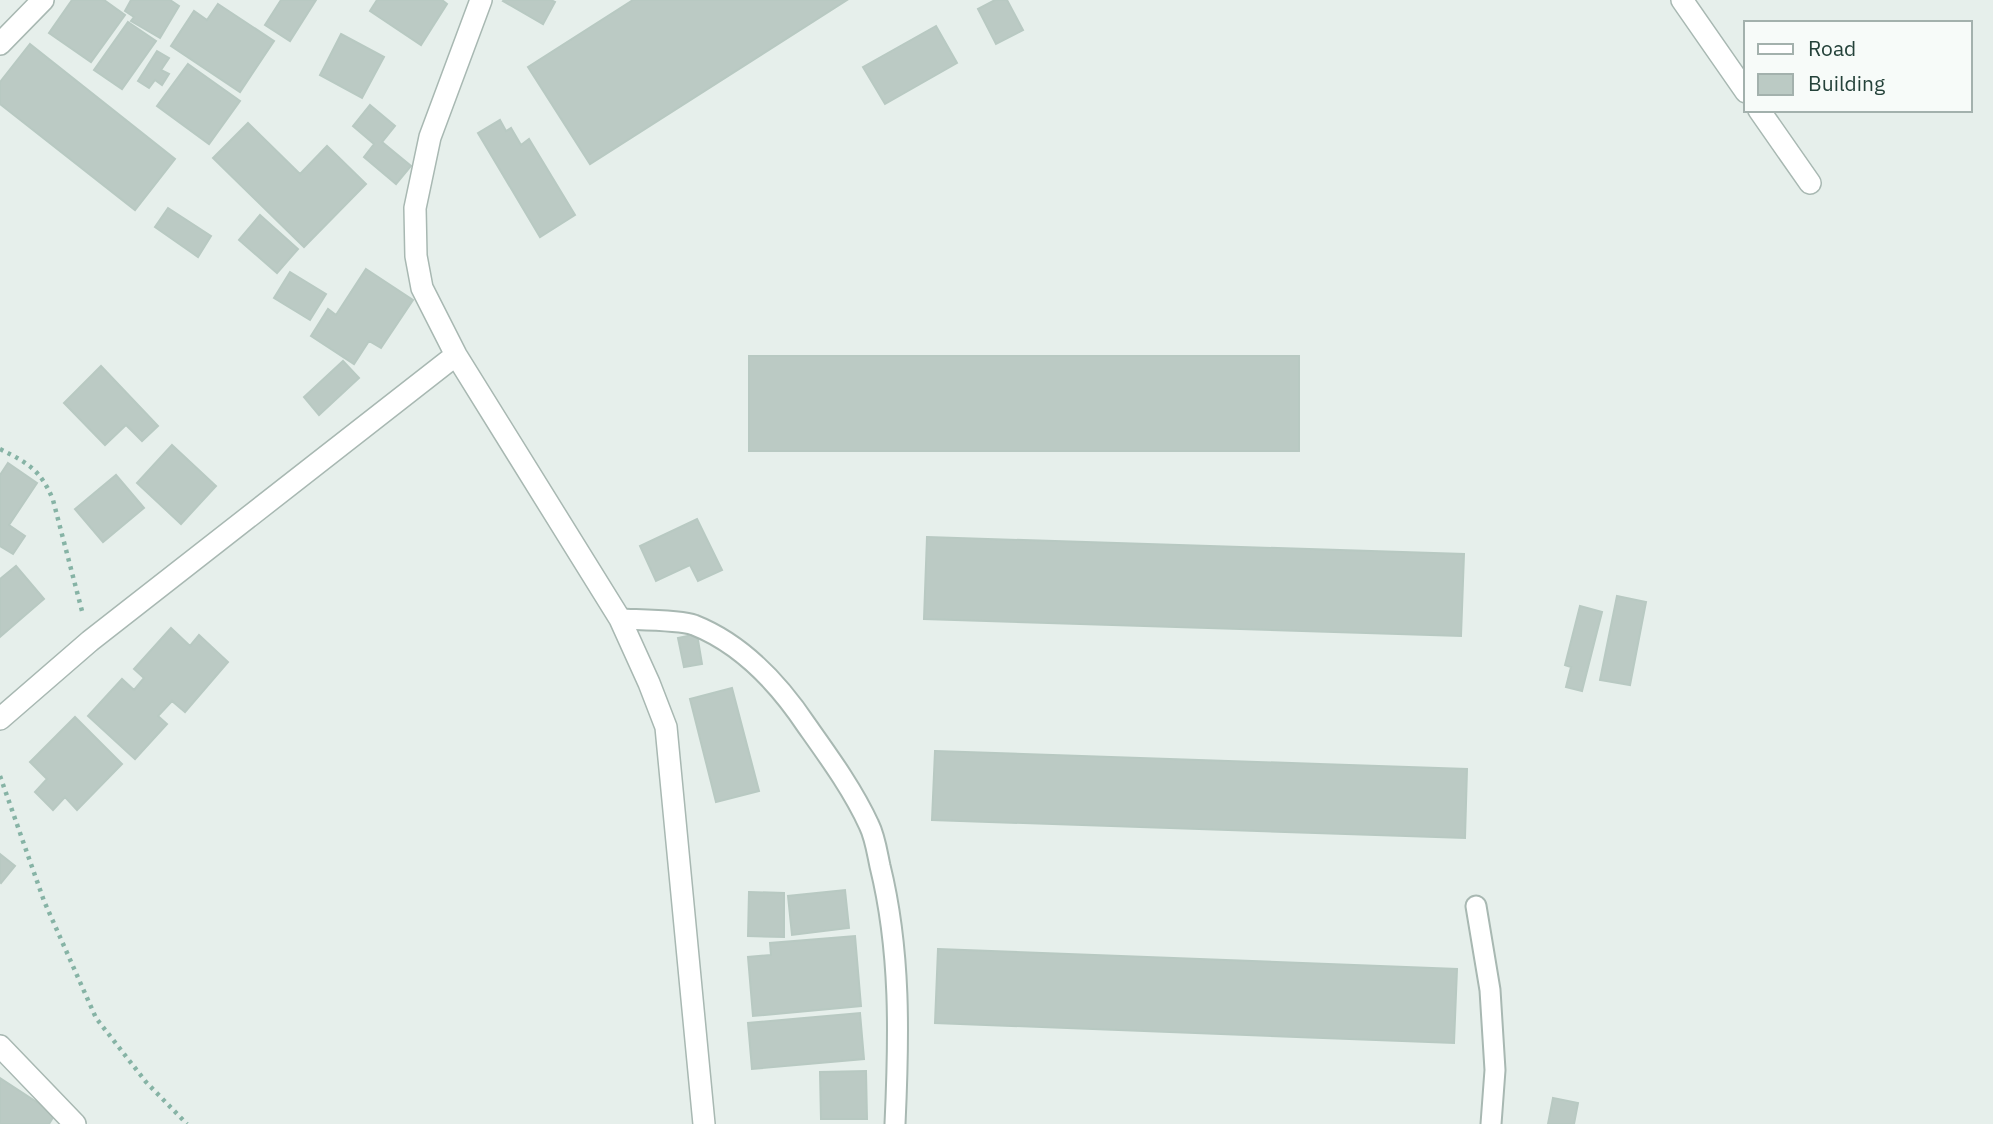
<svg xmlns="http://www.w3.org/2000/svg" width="1993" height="1124" font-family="'IBM Plex Sans',sans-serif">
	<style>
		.building { fill: #bbcac4; stroke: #b8c9c2; stroke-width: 2 }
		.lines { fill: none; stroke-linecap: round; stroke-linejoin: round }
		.service-casing { stroke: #a8b8b2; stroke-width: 23 }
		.minor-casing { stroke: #a8b8b2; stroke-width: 24 }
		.path { stroke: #86b3a5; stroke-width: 4.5; stroke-dasharray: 3.5 5; stroke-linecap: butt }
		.service { stroke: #fff; stroke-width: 19 }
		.minor { stroke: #fff; stroke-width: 21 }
	</style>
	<rect width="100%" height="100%" fill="#e6efeb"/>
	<path class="building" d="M72,0H104L125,15L91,62L49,33Z
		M131,0H170L179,6L160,38L131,21L134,17L125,11Z
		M281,0H316L290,41L265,25Z
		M377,0H442L447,4L421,45L370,11Z
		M504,0H551L555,2L543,24L503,1Z
		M633,0H847L590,164L528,67Z
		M995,0H1007L1023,30L996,44L978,9Z
		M218,4L274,41L240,92L171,46L194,11L207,20Z
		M128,22L156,41L122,89L94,70Z
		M936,26L957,63L885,104L863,67Z
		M341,34L384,57L362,98L320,75Z
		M30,44L175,159L135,210L0,104V82Z
		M157,51L169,58L161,70L169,74L162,85L155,80L149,88L138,81Z
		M188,64L240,101L209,144L157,106Z
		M370,105L395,126L382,142L411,166L396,184L364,157L374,144L353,126Z
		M500,120L506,131L511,128L521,145L529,139L575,215L540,237L478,133Z
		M248,123L300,174L327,146L366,184L304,247L213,158Z
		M168,208L211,236L198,257L155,227Z
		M260,215L298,249L277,273L239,240Z
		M366,269L413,300L381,348L369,341L354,364L311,336L328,309L336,315Z
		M290,272L326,294L310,320L274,298Z
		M749,356H1299V451H749Z
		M343,361L359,378L319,415L304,397Z
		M101,366L158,426L142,441L126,425L105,445L64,403Z
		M172,445L216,486L181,524L137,483Z
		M8,463L37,483L9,525L25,536L13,554L0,546V475Z
		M116,475L144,508L103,542L75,509Z
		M697,519L722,570L698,581L690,565L656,581L640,546Z
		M927,537L1464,554L1461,636L924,619Z
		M16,566L44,599L0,637V579Z
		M1617,596L1646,602L1630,685L1600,680Z
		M1580,606L1602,612L1582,691L1566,687L1571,667L1565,665Z
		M171,628L190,646L199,635L228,662L185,712L172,701L158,716L167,724L135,759L88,716L122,679L134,690L144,678L134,669Z
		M697,634L702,664L684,667L678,638Z
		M732,688L759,791L716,802L690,699Z
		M75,717L122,764L77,810L65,797L53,810L35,792L47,779L30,762Z
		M935,751L1467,769L1465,838L932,820Z
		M0,854L15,866L1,883L0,882Z
		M845,890L849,928L792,935L788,896Z
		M749,892L784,893V937L748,936Z
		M855,936L861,1006L753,1016L748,957L771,955L770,943Z
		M938,949L1457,969L1454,1043L935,1023Z
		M860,1013L864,1059L752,1069L748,1023Z
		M866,1071L867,1119H821L820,1072Z
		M0,1078L55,1114L49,1124H0Z
		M1553,1098L1578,1103L1574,1124H1548Z"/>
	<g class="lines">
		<defs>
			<path id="service" d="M620,619C638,620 680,620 694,625C742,644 779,684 807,726C829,757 853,790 869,825C875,837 877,852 880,866C901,951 899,1037 895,1124
				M1476,906L1490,990L1495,1070L1491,1124"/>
			<path id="minor" d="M481,0L430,137L415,208L416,256L422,288L456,355L620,619L649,683L666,727L704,1124
				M1682,0L1746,92
				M0,44L43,0
				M1759,110L1810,183
				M0,719L90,641L456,355
				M0,1046L75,1124"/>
		</defs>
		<use href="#service" class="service-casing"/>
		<use href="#minor" class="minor-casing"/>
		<path class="path" d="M0,449C28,463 41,470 53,500L82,611
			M0,776L44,901L96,1018L146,1082L187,1124"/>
		<use href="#service" class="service"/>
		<use href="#minor" class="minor"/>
	</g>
	<rect x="1744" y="21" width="228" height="91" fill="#f7fbf9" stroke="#a3b1ad" stroke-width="2"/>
	<rect x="1758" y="44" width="35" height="10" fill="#ffffff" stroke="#a3b1ad" stroke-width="2"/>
	<text x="1808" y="56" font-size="21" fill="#24423a">Road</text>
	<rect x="1758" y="74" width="35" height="21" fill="#bbcac4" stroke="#a3b1ad" stroke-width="2"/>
	<text x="1808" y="91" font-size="21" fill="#24423a">Building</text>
</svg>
